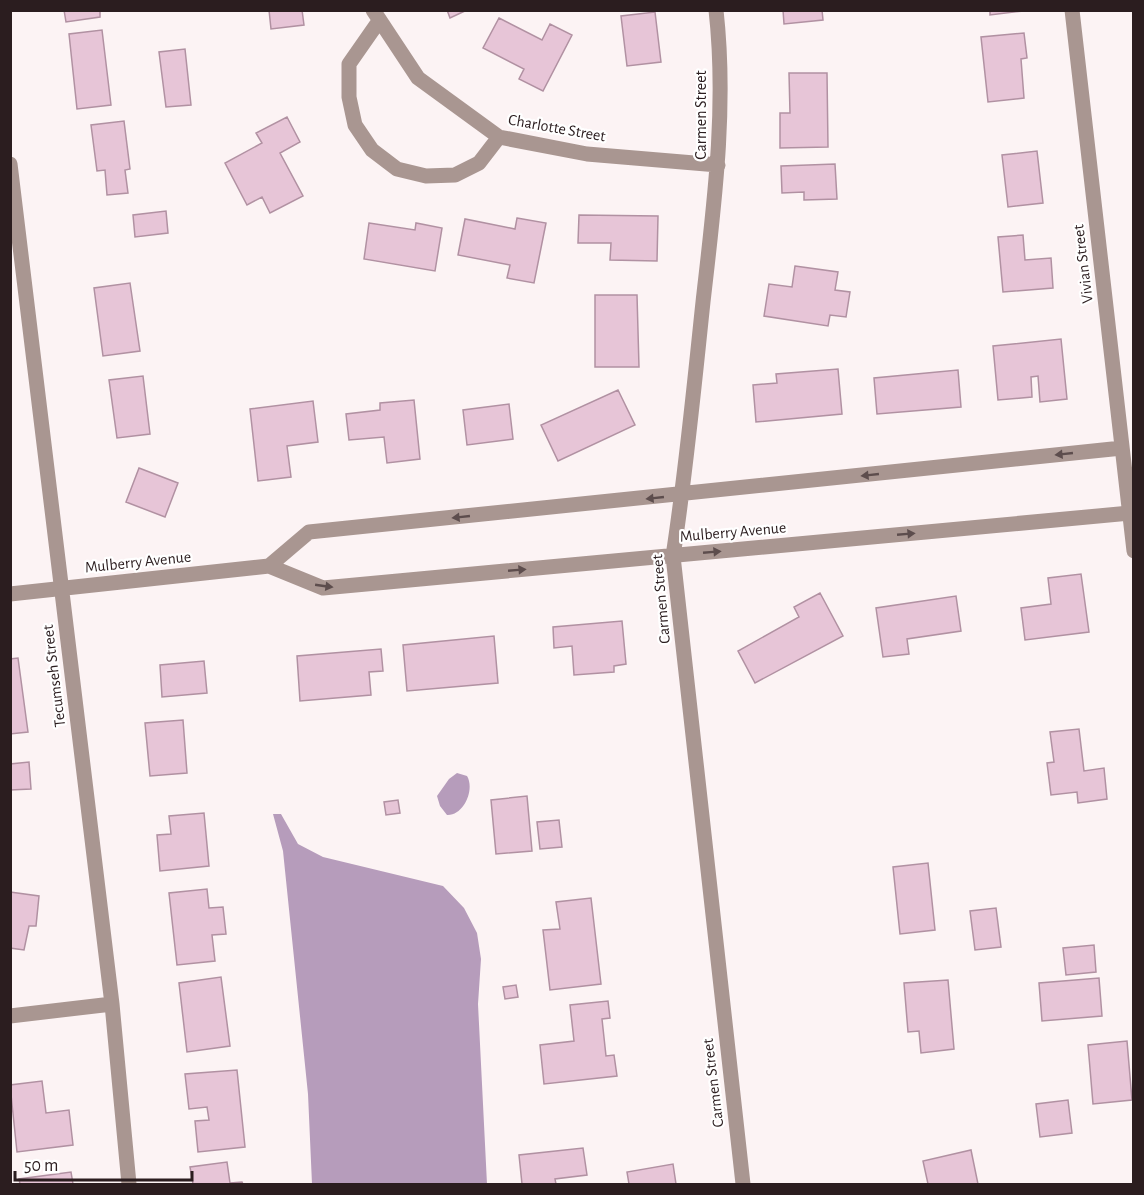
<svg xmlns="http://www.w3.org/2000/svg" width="1144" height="1195" font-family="'Alegreya Sans',sans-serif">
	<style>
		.water { fill: #b69cbb }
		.building { fill: #e7c5d7; stroke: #b191a2; stroke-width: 1.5 }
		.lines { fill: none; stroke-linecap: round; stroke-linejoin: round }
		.minor { stroke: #a99691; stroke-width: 15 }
		.oneway { fill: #5d4d4d }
		.labels { text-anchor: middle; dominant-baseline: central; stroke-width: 4.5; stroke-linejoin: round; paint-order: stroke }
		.street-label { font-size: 16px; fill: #2b1d1f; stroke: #fff }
	</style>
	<rect width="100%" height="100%" fill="#fcf3f4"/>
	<path class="water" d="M457,773L467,776C475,789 464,816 447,815L440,806L437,796L449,779Z
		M273,814H281L298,844L323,857L443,886L464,908L477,933L481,959L478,1004L487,1184H312L308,1094L283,851Z"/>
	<path class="building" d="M64,10H100V17L66,22Z
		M269,10H302L304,25L271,29Z
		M447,10H467L450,18Z
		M783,10H822L823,20L784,24Z
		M990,10H1023V11L990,15Z
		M655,12L661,62L627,66L621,16Z
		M499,18L542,40L550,24L572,35L543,91L519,79L524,69L483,48Z
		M102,30L111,105L77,109L69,34Z
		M1024,33L1027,58L1021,59L1024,98L988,102L981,37Z
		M185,49L191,105L166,107L159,52Z
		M789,73H827L828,147L780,148V113H790Z
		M287,117L300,142L280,153L303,196L270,213L262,197L247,205L225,163L262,143L256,133Z
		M124,121L130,169L125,170L128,193L107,195L105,170L97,171L91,125Z
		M1037,151L1043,203L1008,207L1002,155Z
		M835,164L837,199L804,200V192L782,193L781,166Z
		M166,211L168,233L135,237L133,215Z
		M579,215L658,216L657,261L610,260L611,243H578Z
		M517,218L546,223L534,283L507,278L510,265L458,255L465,219L515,229Z
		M369,223L415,230L416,223L442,228L435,271L364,259Z
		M1023,235L1025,260L1051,258L1053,288L1003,292L998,237Z
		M795,266L838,272L835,290L850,292L846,317L830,315L828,326L764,316L769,284L792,287Z
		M130,283L140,351L103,356L94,288Z
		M595,295H637L639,367H595Z
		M1061,339L1067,399L1040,402L1038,376L1031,377L1032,397L998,400L993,346Z
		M838,369L842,414L756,422L753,385L777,383L776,374Z
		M958,370L961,407L877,414L874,378Z
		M143,376L150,434L117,438L109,380Z
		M618,390L635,425L558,461L541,425Z
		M414,400L420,459L387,463L384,437L349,440L346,414L380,410V403Z
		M313,401L318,442L287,446L291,477L258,481L250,409Z
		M509,404L513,439L467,445L463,410Z
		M139,468L178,483L165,517L126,502Z
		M1081,574L1089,632L1025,640L1021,608L1051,604L1048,578Z
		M820,593L843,636L755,683L738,651L799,617L794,607Z
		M956,596L961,631L907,639L909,654L883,657L876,608Z
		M622,621L626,664L614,666V672L574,675L572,646L554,648L553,627Z
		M494,636L498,683L407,691L403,645Z
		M381,649L383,671L369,672L371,695L300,701L297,656Z
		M18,658L28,732L10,734V659Z
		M204,661L207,693L162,697L160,665Z
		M183,720L187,773L150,776L145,723Z
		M1079,729L1084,771L1104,768L1107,799L1078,803L1077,792L1051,795L1047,763L1054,762L1050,732Z
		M29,762L31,789L10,790V764Z
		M527,796L532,851L496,854L491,800Z
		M398,800L400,813L386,815L384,802Z
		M204,813L209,866L160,871L157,835L171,834L169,816Z
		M559,820L562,847L540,849L537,822Z
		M928,863L935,930L900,934L893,867Z
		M207,889L209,908L223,907L226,934L212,935L215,961L177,965L169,893Z
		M10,892L39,896L36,926H29L24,950L10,948Z
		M591,898L601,984L550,990L543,930L560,929L556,902Z
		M996,908L1001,947L975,950L970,911Z
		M1094,945L1096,972L1066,975L1063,948Z
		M221,977L230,1046L187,1052L179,983Z
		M1099,978L1102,1016L1042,1021L1039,983Z
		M948,980L954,1049L921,1053L919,1031L908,1032L904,983Z
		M516,985L518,997L505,999L503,987Z
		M608,1001L610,1018L602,1019L606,1056L614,1055L617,1076L544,1084L540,1045L574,1041L570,1005Z
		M1127,1041L1132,1100L1093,1104L1088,1045Z
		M237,1070L245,1147L198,1152L195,1121L209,1120L207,1107L189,1109L185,1074Z
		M42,1081L46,1113L69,1110L73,1145L17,1152L10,1085Z
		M1068,1100L1072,1133L1040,1137L1036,1104Z
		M583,1148L587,1175L555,1179L556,1184H522L519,1155Z
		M971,1150L978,1184H928L923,1161Z
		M227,1162L230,1183L242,1182L243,1184H193L190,1167Z
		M673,1164L676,1184H629L627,1172Z
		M71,1172L73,1184H20L19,1179Z"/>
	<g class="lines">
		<path class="minor" d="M373,10L418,78L499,137L587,154L718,165
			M716,10C727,108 714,205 703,302C694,387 686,472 673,556L743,1184
			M1072,10L1134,551
			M379,21L349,64V97L355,125L372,150L397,169L426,176L455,175L479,163L499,137
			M10,164L112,1004L129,1184
			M269,566L309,532L1122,448
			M10,594L269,566L323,588L1130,513
			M10,1016L112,1004"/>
	</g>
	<defs><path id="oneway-solid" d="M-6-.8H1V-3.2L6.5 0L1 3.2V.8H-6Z" transform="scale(1.5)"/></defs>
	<g class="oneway">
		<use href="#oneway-solid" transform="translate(1064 454) rotate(174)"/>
		<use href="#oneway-solid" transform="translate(870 475) rotate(174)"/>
		<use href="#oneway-solid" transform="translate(655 498) rotate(174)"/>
		<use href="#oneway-solid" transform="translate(461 517) rotate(174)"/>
		<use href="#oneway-solid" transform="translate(906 534) rotate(-5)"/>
		<use href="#oneway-solid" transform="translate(712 552) rotate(-5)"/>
		<use href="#oneway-solid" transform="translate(517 570) rotate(-5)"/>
		<use href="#oneway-solid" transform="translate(324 586) rotate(8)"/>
	</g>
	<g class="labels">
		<g class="street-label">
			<text transform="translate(701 115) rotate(-90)">Carmen Street</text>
			<text transform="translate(557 128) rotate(10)">Charlotte Street</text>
			<text transform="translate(1083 264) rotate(-97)">Vivian Street</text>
			<text transform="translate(733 532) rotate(-5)">Mulberry Avenue</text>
			<text transform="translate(138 562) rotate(-6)">Mulberry Avenue</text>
			<text transform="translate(661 599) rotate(-95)">Carmen Street</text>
			<text transform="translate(54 676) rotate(-97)">Tecumseh Street</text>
			<text transform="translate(713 1083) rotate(-97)">Carmen Street</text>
		</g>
	</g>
	<rect width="1144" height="1195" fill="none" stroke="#2b1d1f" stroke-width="24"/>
	<path d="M15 1171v9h177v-9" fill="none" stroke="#2b1d1f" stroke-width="3"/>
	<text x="24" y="1171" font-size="18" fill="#2b1d1f" stroke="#ffffff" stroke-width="4.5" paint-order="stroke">50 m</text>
</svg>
